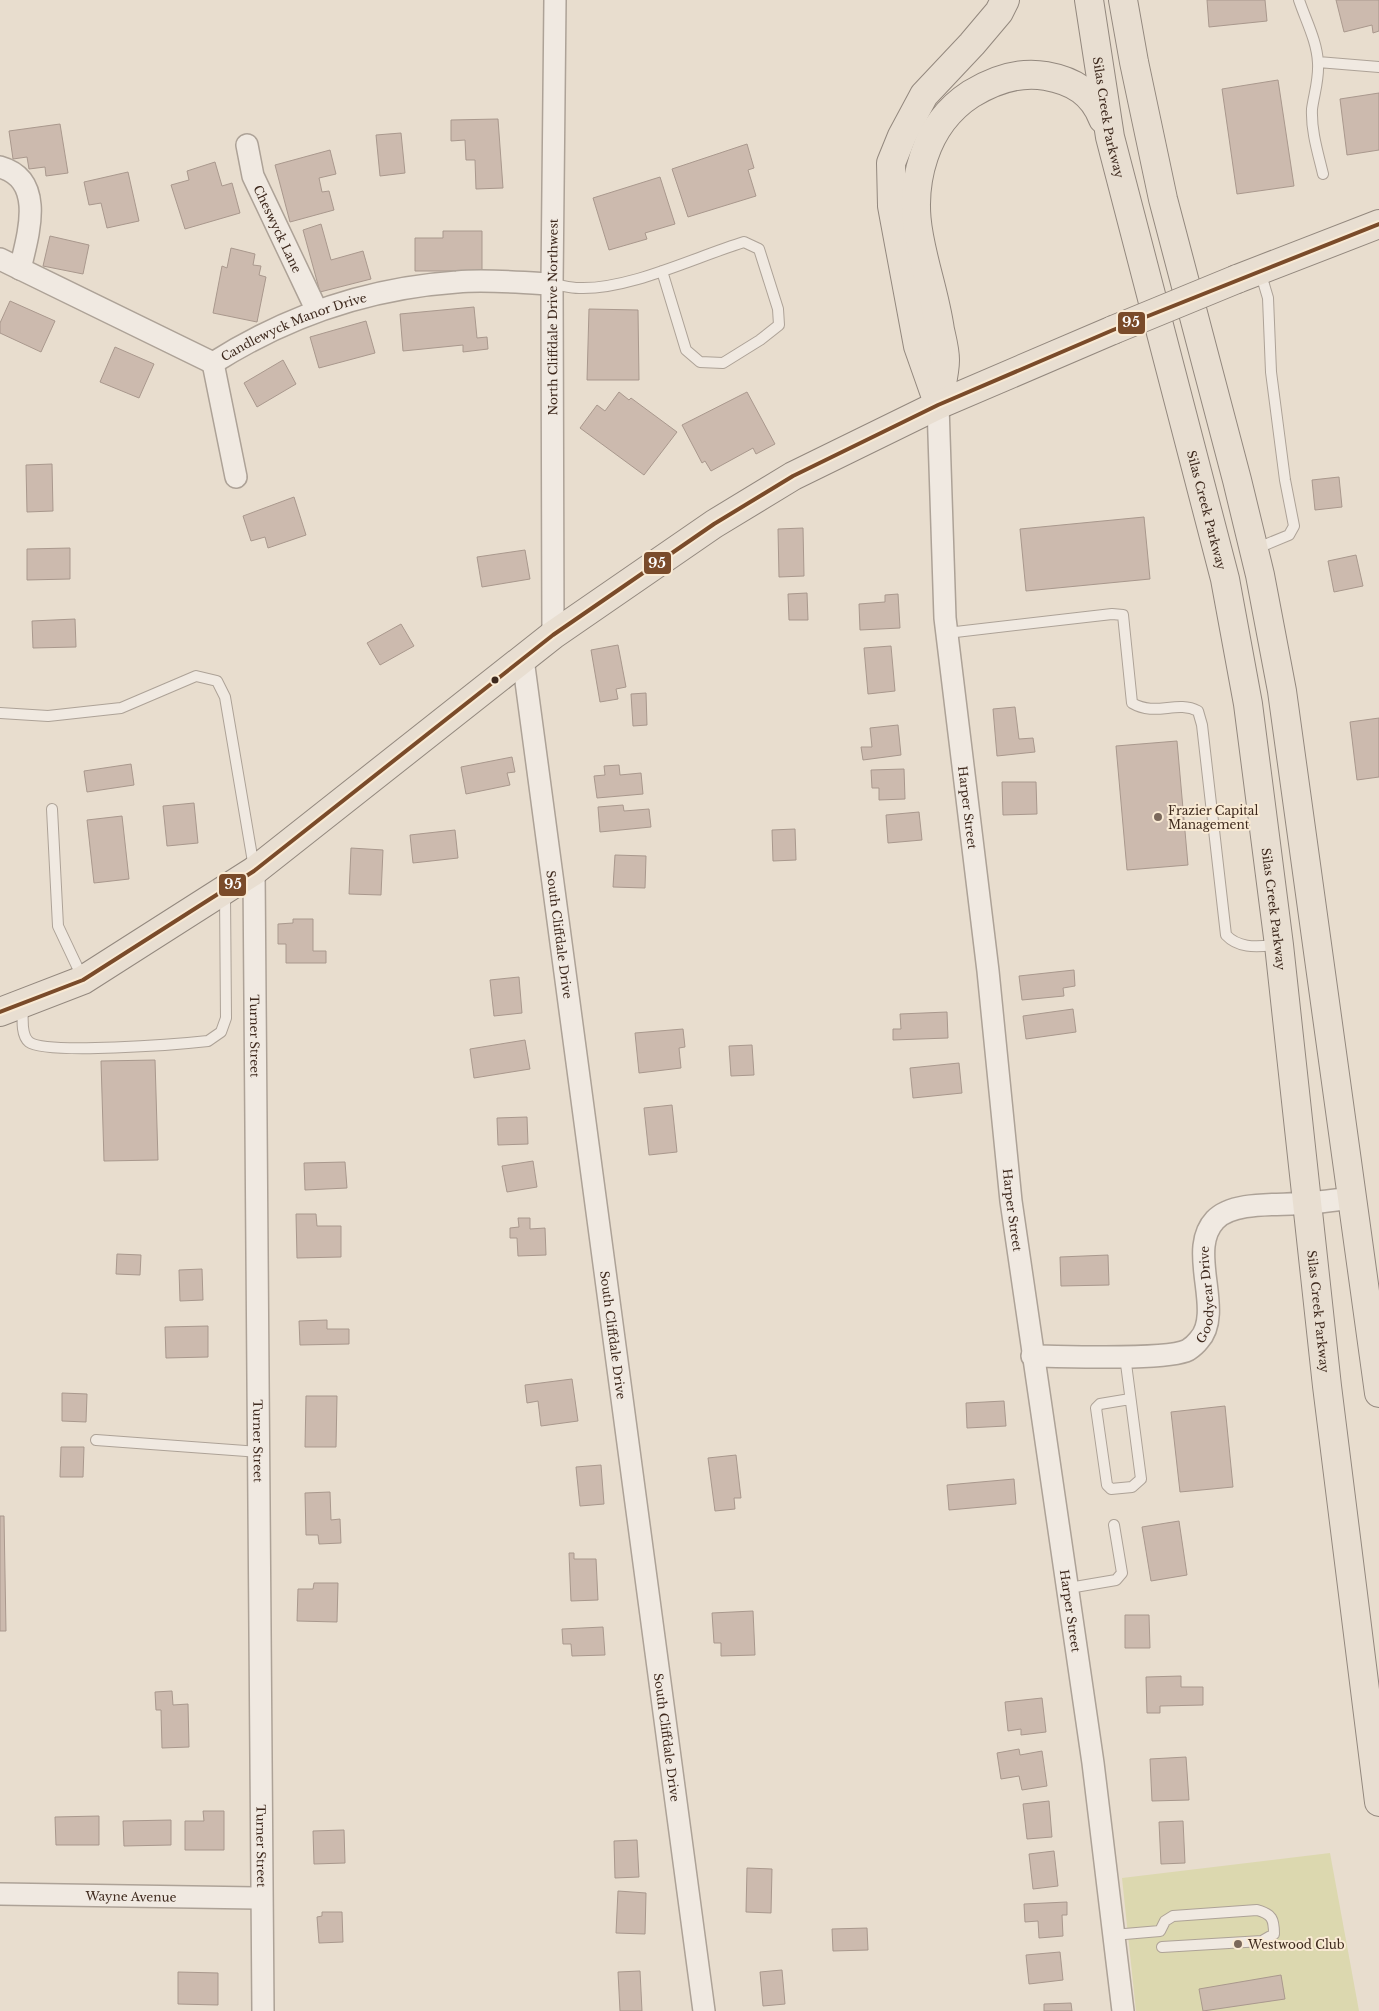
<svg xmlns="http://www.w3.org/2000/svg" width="1379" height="2011" font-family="'Libre Baskerville',serif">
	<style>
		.green { fill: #dcd8af }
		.building { fill: #ccbaae; stroke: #a9988d }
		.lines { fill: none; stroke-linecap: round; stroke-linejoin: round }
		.lane-casing { stroke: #ada297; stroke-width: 12 }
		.street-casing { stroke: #ada297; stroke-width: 24 }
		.primary-casing { stroke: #93887e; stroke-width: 30 }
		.lane { stroke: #f0e9e1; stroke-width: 10 }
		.street { stroke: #f0e9e1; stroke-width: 21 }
		.primary { stroke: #e8ded1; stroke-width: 28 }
		.primary-bridge-casing { stroke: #93887e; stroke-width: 30; stroke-linecap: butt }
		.primary-bridge { stroke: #e8ded1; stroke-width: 28 }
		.bus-1-casing { stroke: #f9ead4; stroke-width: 8 }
		.bus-1 { stroke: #7a4b2a; stroke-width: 4 }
		.bus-dot { fill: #3e291d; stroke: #f9ead4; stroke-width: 2 }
		.poi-dot { fill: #7a685b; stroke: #f9ead4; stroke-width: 2 }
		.labels { text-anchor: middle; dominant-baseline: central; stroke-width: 4; stroke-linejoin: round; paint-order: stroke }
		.street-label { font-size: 12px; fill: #3e291d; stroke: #f9ead4 }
		.poi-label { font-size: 12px; fill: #3e291d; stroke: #f9ead4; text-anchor: start }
		.line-badge { stroke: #f9ead4; stroke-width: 2 }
		.badge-label { font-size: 14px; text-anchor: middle; font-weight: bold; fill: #fff }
	</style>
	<rect width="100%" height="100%" fill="#e8ddce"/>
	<path class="green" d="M1330,1853L1359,2011H1136L1122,1878Z"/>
	<path class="building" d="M1207,0H1265L1267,21L1209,27Z
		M1336,0H1379V31L1373,33L1372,25L1344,32Z
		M1278,80L1294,186L1237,194L1222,89Z
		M1379,93V150L1347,155L1340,99Z
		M498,119L503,188L476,189L475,160H466L465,140L451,141V120Z
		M60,124L68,173L46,176L45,167L29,169L27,157L13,159L9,131Z
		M401,133L405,173L380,176L376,135Z
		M747,144L754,168L748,170L756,196L688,217L672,169Z
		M330,150L336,174L319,178L322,192L329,191L334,210L290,222L275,165Z
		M215,162L222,186L232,183L240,213L185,229L171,185L189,180L187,171Z
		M128,172L139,221L107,228L101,203L89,205L84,182Z
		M660,177L675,224L645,233L647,239L609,250L593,198Z
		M321,224L331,260L363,251L371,279L320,292L303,230Z
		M443,231H482V271H415V238H443Z
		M50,236L89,245L83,274L43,266Z
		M231,248L255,254L253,265L261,266L259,275L266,277L257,322L213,313L222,266L227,268Z
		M10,301L55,321L41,352L0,333V323Z
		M474,307L477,338L487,337L488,349L463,352V345L403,351L400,314Z
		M589,309L638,310L639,380H587Z
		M366,321L375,353L319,368L310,337Z
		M115,347L154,364L139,398L100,382Z
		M283,360L296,384L257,407L244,383Z
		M619,392L629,400L631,398L677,432L644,475L580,428L597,405L605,411Z
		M747,392L775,444L756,454L753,448L711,471L705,461L702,463L682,425Z
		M52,464L53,511L27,512L26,465Z
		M1339,477L1342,507L1315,510L1312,480Z
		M294,497L306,535L268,548L265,537L251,541L243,516Z
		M1144,517L1150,579L1026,591L1020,529Z
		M803,528L804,576L779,577L778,529Z
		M70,548V579L27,580V549Z
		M525,550L530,579L482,587L477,557Z
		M1356,555L1363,586L1334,592L1328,561Z
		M807,593L808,620H789L788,594Z
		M898,594L900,628L860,630L859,604L885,602V595Z
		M75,619L76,647L33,648L32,621Z
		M401,624L414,646L380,665L367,643Z
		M618,645L626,687L616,689L618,699L600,702L591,650Z
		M891,646L895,691L868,694L864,648Z
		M646,693L647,725L633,726L631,694Z
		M1015,707L1019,739L1033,738L1035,752L997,756L993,709Z
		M1379,718V777L1357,780L1350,722Z
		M898,725L901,755L863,760L861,747H872L870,728Z
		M1177,741L1188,865L1127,870L1116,746Z
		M512,757L515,772L507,773L510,785L466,794L461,767Z
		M131,764L134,785L87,792L84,771Z
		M619,765L620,775L641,773L643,794L597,798L594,776L605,775L604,766Z
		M904,769L905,799L879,800V788H872L871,770Z
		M1002,782H1036L1037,814L1003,815Z
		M194,803L198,843L167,846L163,806Z
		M623,805L624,811L649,809L651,827L600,832L598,807Z
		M919,812L922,840L888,843L886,815Z
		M122,816L129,879L94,883L87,820Z
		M795,829L796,860L773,861L772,830Z
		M455,830L458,858L413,863L410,835Z
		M351,848L383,850L381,895L349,894Z
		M615,855L646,856L645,888L613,887Z
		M293,919H313V951H326V963H286V944H278V924L293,923Z
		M1074,970L1075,986L1063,988L1064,996L1022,1000L1019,976Z
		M519,977L522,1013L494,1016L490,980Z
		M1073,1009L1076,1032L1026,1039L1023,1016Z
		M947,1012L948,1038L893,1040V1029H901L900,1014Z
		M683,1029L685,1047L679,1048L681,1068L639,1073L635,1033Z
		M525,1040L530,1069L474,1078L470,1049Z
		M752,1045L754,1075L731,1076L729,1046Z
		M155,1060L158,1160L104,1161L101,1061Z
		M959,1063L962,1093L913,1098L910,1068Z
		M672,1105L677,1152L649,1155L644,1108Z
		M527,1117L528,1144L498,1145L497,1118Z
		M533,1161L537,1187L507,1192L502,1166Z
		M345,1162L347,1188L305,1190L304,1163Z
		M296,1214H316L317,1226H341V1257L297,1258Z
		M518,1218H530V1229L545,1228L546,1255L518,1256L517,1238H510V1228L519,1227Z
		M117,1254L141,1255L140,1275L116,1274Z
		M1108,1255L1109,1285L1061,1286L1060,1257Z
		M202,1269L203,1300L180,1301L179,1270Z
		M327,1320V1329H349V1344L300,1345L299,1321Z
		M208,1326V1357L166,1358L165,1327Z
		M572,1379L578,1421L541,1426L538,1401L527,1403L525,1385Z
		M62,1393L87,1394L86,1422L62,1421Z
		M306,1396H337L336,1447H305Z
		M1004,1401L1006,1426L967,1428L966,1403Z
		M1225,1406L1233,1487L1180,1492L1171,1412Z
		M61,1447H84L83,1477H60Z
		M736,1455L741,1498H734L735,1509L715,1511L708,1458Z
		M601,1465L604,1504L580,1506L576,1467Z
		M1014,1479L1016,1504L949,1510L947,1485Z
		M330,1492L331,1520L340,1519L341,1543L319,1544L318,1535H306L305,1493Z
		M0,1516H4L6,1631H0Z
		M1179,1521L1187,1575L1151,1581L1142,1527Z
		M569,1553H574V1559H596L598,1600L571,1601Z
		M314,1583H338L337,1622L297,1621L298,1589H313Z
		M753,1611L755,1655L721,1656V1643H714L712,1613Z
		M1125,1615H1149L1150,1648H1125Z
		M603,1627L605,1655L572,1656L571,1644H563L562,1629Z
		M1181,1676V1687H1203V1705L1160,1706V1713H1147L1146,1677Z
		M172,1691L173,1705L188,1704L189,1747L162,1748L161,1710H156L155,1692Z
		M1042,1698L1046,1732L1021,1735V1729L1008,1731L1005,1702Z
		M1019,1749L1020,1755L1042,1751L1047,1786L1022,1790L1019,1776L1001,1779L997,1753Z
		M1186,1757L1189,1800L1152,1801L1150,1759Z
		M1049,1801L1052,1837L1027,1839L1023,1804Z
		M203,1811H224V1850H185V1821H204Z
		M99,1816V1845H56L55,1817Z
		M171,1820V1845L124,1846L123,1821Z
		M1183,1821L1185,1863L1161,1864L1159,1822Z
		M344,1830L345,1863L314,1864L313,1831Z
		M637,1840L639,1877L615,1878L614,1841Z
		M1054,1851L1058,1886L1033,1889L1029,1854Z
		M747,1868L772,1869L771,1913L746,1912Z
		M618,1891L646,1893L645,1934L616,1933Z
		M1067,1902V1915H1062L1063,1936L1039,1938L1038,1921L1025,1922L1024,1904Z
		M322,1912H342L343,1942L319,1943L317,1917L322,1916Z
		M867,1928L868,1950L833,1951L832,1929Z
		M1060,1952L1063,1980L1029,1984L1026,1955Z
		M782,1970L785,2004L763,2006L760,1972Z
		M640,1971L642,2011H620L618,1972Z
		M178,1972L218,1973V2005L178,2004Z
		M1281,1975L1285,1999L1203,2011L1199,1989Z
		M1071,2003L1072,2011H1044V2004Z"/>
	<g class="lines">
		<defs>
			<path id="lane" d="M1299,0C1306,21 1317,41 1318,63C1319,80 1314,94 1312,109C1311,131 1318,153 1323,174
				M1318,62L1379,67
				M552,284C561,285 570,288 579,288C629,290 695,257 744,242L759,249L778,309L779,325L760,340L723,363L700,362L686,350L662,271
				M1255,549L1289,535L1294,526L1285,480L1271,372L1268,298L1260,271
				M947,633L1112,614L1123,615L1132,703C1156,717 1176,700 1198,711L1202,725L1226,935C1240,950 1260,946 1279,945
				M0,713L48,716L121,708L196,676L217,681L225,697L254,868
				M52,809L58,926L83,979
				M23,1005C23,1015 20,1035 29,1042C46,1055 181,1044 208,1041L221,1032L226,1018L225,894
				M1125,1356L1141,1479L1132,1487L1111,1489L1107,1485L1096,1408L1100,1404L1130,1399
				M96,1440L258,1452
				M1069,1588L1116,1580L1122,1573L1114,1525
				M1113,1935L1160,1931L1165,1921L1173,1916L1257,1910C1272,1914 1274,1919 1274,1934L1262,1941L1162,1947"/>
			<g id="street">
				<path id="s1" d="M247,145L253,176L317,311"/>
				<path d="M0,167C46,180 28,235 20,269"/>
				<path id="s2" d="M0,259L213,363C287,316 370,288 457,282C488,279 521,283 552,284"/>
				<path d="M213,363L236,477"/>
				<path id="s3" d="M938,405L945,618L988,971L1011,1201L1093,1763L1123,2011"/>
				<path id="s4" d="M553,635L552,284L555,0"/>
				<path id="s5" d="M523,659L704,2011"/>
				<path id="s6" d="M254,871L263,2011"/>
				<path id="s7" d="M1032,1356C1062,1356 1167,1361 1188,1350C1191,1348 1196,1344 1199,1340C1214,1324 1207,1294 1205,1274C1203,1256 1201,1235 1215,1220C1234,1200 1282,1206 1307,1203C1322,1202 1337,1200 1352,1198"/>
				<path id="s8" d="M0,1894L261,1898"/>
			</g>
			<g id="primary">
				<path id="s9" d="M1089,0L1110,137L1225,579L1248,704L1279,945L1327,1386L1379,1802"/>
				<path d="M1123,0L1134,62L1163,199L1237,480L1260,575L1282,691L1379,1393"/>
				<path d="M1237,279L1379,224"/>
				<path d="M937,400L918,346L892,206L891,163L902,136L924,95L972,44L999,12L1005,0"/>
				<path d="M938,405C940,390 945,374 945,360C945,350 942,339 940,330C931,267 902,221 924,156C933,129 948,109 971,94C994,80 1019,71 1046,76C1074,81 1093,93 1103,119"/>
				<path d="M0,1012L83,980L254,871L553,635L714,524L793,476L938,405L1113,330"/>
			</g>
		</defs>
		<use href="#lane" class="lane-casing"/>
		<use href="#street" class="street-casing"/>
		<use href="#primary" class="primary-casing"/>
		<use href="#lane" class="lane"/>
		<use href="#street" class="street"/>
		<use href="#primary" class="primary"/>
		<defs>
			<path id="primary-bridge" d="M1113,330L1237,279"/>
		</defs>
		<use href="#primary-bridge" class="primary-bridge-casing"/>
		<use href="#primary-bridge" class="primary-bridge"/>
		<defs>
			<path id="bus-1" d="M0,1012L83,980L254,871L553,635L714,524L793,476L938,405L1113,330L1379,224"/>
		</defs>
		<use href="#bus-1" class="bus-1-casing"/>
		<use href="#bus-1" class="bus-1"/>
	</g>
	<circle class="bus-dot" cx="495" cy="680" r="4.5"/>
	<g class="poi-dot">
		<circle cx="1158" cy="817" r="5"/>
		<circle cx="1238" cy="1944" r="5"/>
	</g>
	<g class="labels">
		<g class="street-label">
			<text stroke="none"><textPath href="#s9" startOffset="119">Silas Creek Parkway</textPath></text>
			<text stroke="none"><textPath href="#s1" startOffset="90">Cheswyck Lane</textPath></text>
			<text stroke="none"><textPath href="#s4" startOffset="318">North Cliffdale Drive Northwest</textPath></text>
			<text stroke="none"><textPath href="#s2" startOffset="326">Candlewyck Manor Drive</textPath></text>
			<text stroke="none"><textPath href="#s9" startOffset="524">Silas Creek Parkway</textPath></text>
			<text stroke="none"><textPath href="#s3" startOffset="404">Harper Street</textPath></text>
			<text stroke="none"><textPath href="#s9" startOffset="929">Silas Creek Parkway</textPath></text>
			<text stroke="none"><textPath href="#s5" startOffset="278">South Cliffdale Drive</textPath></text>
			<text stroke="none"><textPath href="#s6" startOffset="165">Turner Street</textPath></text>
			<text stroke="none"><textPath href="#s3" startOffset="809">Harper Street</textPath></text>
			<text stroke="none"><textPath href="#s7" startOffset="219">Goodyear Drive</textPath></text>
			<text stroke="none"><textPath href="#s9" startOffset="1334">Silas Creek Parkway</textPath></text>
			<text stroke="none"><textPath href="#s5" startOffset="682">South Cliffdale Drive</textPath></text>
			<text stroke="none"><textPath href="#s6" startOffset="570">Turner Street</textPath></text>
			<text stroke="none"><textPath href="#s3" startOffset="1214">Harper Street</textPath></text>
			<text stroke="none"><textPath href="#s5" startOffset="1088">South Cliffdale Drive</textPath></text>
			<text stroke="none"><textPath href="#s6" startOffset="975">Turner Street</textPath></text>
			<text stroke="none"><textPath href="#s8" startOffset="131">Wayne Avenue</textPath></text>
		</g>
		<g class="poi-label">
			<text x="1168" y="810">Frazier Capital<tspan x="1168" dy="14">Management</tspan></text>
			<text x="1248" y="1944">Westwood Club</text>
		</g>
	</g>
	<g class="line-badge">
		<rect x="1117" y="311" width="29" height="24" rx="5" fill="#7a4b2a"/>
		<rect x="643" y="551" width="29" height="24" rx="5" fill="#7a4b2a"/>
		<rect x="218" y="873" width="29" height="24" rx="5" fill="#7a4b2a"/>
	</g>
	<g class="badge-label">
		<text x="1131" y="327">95</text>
		<text x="657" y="568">95</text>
		<text x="233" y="889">95</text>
	</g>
</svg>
